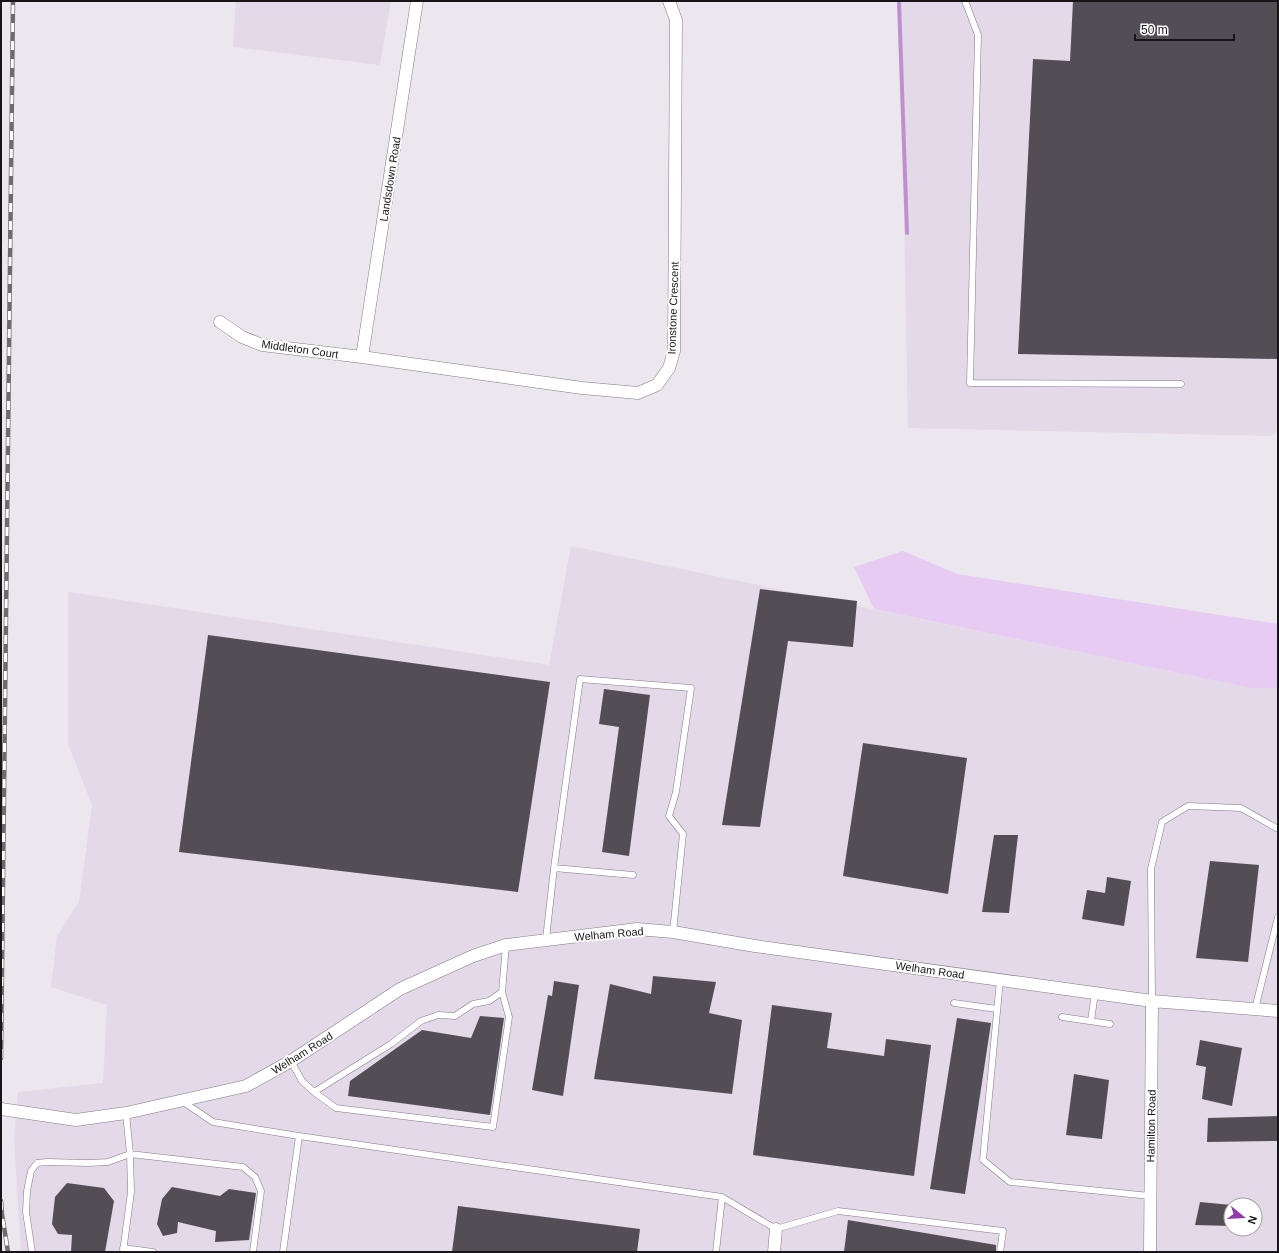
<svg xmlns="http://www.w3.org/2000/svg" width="1279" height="1253" font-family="Arial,sans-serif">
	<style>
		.built { fill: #e4d9e8; fill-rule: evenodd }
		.green { fill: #e7cbf2 }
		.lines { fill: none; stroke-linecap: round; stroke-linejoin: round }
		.stream { stroke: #be91ce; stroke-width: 4 }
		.building { fill: #534e55 }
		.service-casing { stroke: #807a82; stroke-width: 7 }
		.minor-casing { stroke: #807a82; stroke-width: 13 }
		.service { stroke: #fff; stroke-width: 6 }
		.minor { stroke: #fff; stroke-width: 12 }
		.rail-casing { stroke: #6e6b6f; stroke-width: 4.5 }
		.rail { stroke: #fff; stroke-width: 3; stroke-dasharray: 9; stroke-linecap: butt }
		.labels { text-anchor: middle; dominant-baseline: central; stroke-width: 4; stroke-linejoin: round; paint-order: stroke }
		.street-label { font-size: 11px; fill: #171517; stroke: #fff }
	</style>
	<rect width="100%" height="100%" fill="#ece6ee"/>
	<path class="built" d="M236,1H391L380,65L233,47Z
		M900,1H1278V430L1271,436L908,428Z
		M571,546L1250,688H1278V1252H21L14,1138L18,1092L103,1083L107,1005L51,987L57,936L79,902L92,805L68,744V592L549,665ZM1231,1205H1255V1229H1231Z"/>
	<path class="green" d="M903,551L957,574L1278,624V688H1250L874,609L854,567Z"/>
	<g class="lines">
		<path class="stream" d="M899,1L907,233"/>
	</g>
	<path class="building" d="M1073,1H1278V359L1018,354L1033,59L1070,61Z
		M760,589L857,601L853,647L788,641L760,827L722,825Z
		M208,635L550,682L518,892L179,852Z
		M604,689L650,695L629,856L602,852L619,727L599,724Z
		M863,743L967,758L948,894L843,876Z
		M994,835H1018L1009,913L982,912Z
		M1210,861L1259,865L1248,962L1196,958Z
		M1107,877L1131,881L1124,926L1082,919L1087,890L1105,893Z
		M653,976L716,982L709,1013L742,1020L732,1094L594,1079L610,984L651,994Z
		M554,981L579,985L563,1096L532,1090L548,995L552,996Z
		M772,1005L832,1013L827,1048L884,1056L886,1039L931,1045L914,1176L753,1155Z
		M480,1016L504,1018L490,1115L348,1096L350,1081L422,1030L471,1038Z
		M957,1018L991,1023L965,1194L930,1189Z
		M1200,1040L1242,1048L1232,1106L1202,1099L1206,1067L1196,1065Z
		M1074,1074L1109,1080L1102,1139L1066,1135Z
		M1278,1116V1141L1207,1142L1208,1118Z
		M67,1183L104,1188L114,1201L105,1252H71L72,1235L58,1234L52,1224L55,1197Z
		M172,1187L220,1196L229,1189L256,1193L249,1240L215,1242L216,1231L178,1222L177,1233L163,1236L157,1224L162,1199Z
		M1200,1202L1231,1205V1226L1195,1225Z
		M458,1206L640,1229L637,1252H452Z
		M848,1220L996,1245V1252H844Z"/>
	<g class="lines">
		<defs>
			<path id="service" d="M965,1L978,35L970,383L1181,384
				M554,868L633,875
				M546,939L554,868L580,679L691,688L676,792L669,816L683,834L673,932
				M1000,980L983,1160L1010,1182L1150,1196
				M1152,1001L1151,869L1162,822L1188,806L1241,808L1278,829
				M954,1003L997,1009
				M1255,1009L1278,917
				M1062,1017L1110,1024
				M1091,1021L1095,993
				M291,1061L302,1081L314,1092L336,1108L493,1127L509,1017L502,992L506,945
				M314,1092L391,1044L421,1021L438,1015L455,1016L473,1004L489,1001L502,992
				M182,1101L213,1122L299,1136L283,1252
				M299,1136L722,1197L776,1229L838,1211L1003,1231L1000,1252
				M123,1248L153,1252
				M32,1252L26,1212L27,1191L31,1171L37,1163L47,1162L89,1163L108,1162L130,1154L243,1167L255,1177L261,1191L253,1252
				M123,1252L131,1192L130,1154L126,1113
				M716,1252L722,1197"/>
			<path id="minor" d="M220,322L242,337L262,345L362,357L582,388L638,393L657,385L669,368L674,351L676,20L669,1
				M362,357L417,1
				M1,1109L76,1120L126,1113L246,1086L291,1061L400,989L473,956L506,945L637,929L673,932L755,946L1152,1001L1278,1011
				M774,1252L776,1229
				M1150,1252L1152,1001"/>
		</defs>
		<use href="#service" class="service-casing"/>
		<use href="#minor" class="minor-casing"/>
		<use href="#service" class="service"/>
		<use href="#minor" class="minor"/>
		<defs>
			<path id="rail" d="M1,1058L13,1
				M1,1201L2,1214L8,1252"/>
		</defs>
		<use href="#rail" class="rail-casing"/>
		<use href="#rail" class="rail"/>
	</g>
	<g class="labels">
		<g class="street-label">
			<text transform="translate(390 179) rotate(-81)">Landsdown Road</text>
			<text transform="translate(673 308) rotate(-88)">Ironstone Crescent</text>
			<text transform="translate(300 349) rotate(8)">Middleton Court</text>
			<text transform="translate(609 934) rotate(-5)">Welham Road</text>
			<text transform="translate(930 970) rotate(8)">Welham Road</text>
			<text transform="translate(302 1053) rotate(-32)">Welham Road</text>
			<text transform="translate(1151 1126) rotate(-89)">Hamilton Road</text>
		</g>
	</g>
	<rect width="1279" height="1253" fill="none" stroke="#171517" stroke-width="4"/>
	<g transform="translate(1243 1217) rotate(108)"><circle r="19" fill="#ffffff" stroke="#a2a1a2"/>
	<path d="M0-3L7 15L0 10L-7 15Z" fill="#8f3caa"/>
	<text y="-6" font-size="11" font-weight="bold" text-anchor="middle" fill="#171517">N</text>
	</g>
	<path d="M1135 34v6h99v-6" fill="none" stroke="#171517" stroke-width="2"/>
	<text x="1141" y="34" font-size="12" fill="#171517" stroke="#ffffff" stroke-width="3" paint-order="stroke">50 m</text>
</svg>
